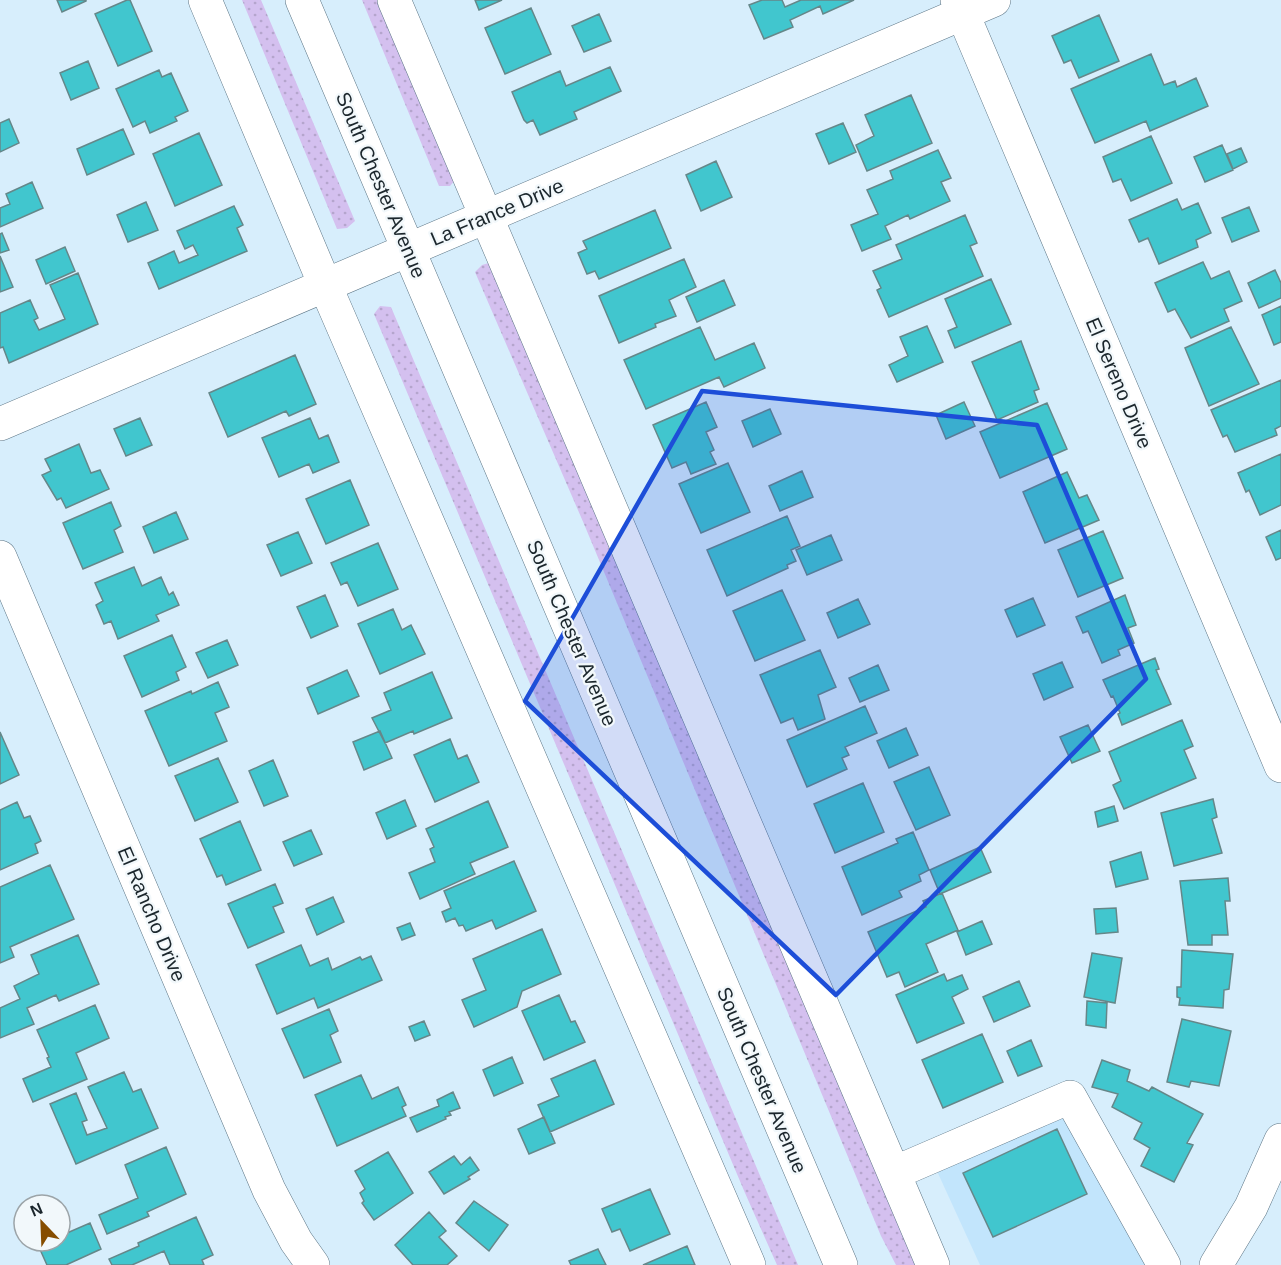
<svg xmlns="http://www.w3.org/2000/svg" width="1281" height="1265" font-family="Helvetica,sans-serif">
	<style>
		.built { fill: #c2e5fc }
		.grass { fill: url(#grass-dots) }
		.building { fill: #41c6ce; stroke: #658789; stroke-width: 1.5 }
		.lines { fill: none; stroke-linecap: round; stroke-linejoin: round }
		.minor-casing { stroke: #5d7686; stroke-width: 34 }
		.major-casing { stroke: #5d7686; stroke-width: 34 }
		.minor { stroke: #fff; stroke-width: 33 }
		.major { stroke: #fff; stroke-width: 33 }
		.marked { fill: #1d4ed8; fill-opacity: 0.2; stroke: #1d4ed8; stroke-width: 4.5; stroke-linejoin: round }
		.labels { text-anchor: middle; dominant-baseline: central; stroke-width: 4.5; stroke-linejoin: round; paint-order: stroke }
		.street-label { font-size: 20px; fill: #1b262c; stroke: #f2f8fb }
	</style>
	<defs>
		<pattern id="grass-dots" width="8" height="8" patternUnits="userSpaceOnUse" patternTransform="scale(1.5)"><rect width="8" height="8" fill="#d4c0ef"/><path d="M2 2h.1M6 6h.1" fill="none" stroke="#b5a5cd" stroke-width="1.8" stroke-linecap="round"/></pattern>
	</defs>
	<rect width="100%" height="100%" fill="#d7eefc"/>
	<path class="built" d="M1067,1112L1147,1265H980L936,1169Z"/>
	<path class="grass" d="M242,0H261L355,221L347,228L337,229Z
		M362,0H381L456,179L450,186H439Z
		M492,262L921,1265H896L881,1236L584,524L475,272L482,265Z
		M380,306L391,307L798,1265H777L745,1193L374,314Z"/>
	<path class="building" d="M57,0H86V1L62,12Z
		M127,0H130L152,51L118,66L95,14Z
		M475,0H502L479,10Z
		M762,0H782L785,7L801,0H854L823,14L820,6L790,20L793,27L764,39L749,5Z
		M531,8L551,54L505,74L485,28Z
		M599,14L611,41L584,52L572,26Z
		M1099,15L1119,61L1079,78L1071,60L1064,63L1052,36Z
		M1151,54L1164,85L1175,81L1177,87L1196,78L1208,106L1150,131L1146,121L1095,143L1071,89Z
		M88,61L99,88L71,100L60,73Z
		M610,67L621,91L574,112L577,119L540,135L533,120L527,123L524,120L512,92L560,71L566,86Z
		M159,70L162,77L171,73L188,111L175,117L177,121L150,133L145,121L133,127L116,89Z
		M911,95L932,143L867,171L856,145L874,136L865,115Z
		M9,119L19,143L0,152V123Z
		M843,123L856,152L829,164L816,134Z
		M123,129L134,154L87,175L77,149Z
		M199,133L222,185L175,206L153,154Z
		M1151,136L1172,183L1131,201L1121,179L1113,182L1103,157Z
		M1222,145L1233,170L1205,182L1194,157Z
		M1241,148L1247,162L1233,169L1227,154Z
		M938,150L951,178L941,182L950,201L910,219L908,215L885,226L891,239L862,251L851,225L878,214L867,190L893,179L890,171Z
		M716,161L732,197L701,211L686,175Z
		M32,182L43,208L0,227V208L10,204L6,194Z
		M1177,199L1182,210L1198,203L1211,233L1196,240L1198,247L1159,264L1148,238L1139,242L1129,220Z
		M146,202L158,230L128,242L117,215Z
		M234,206L243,225L237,228L247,251L159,289L148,263L174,251L179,263L198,255L193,245L185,249L177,231Z
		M1249,207L1259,231L1232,242L1222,218Z
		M655,210L671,248L599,279L595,271L587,274L578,253L587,249L583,241Z
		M965,215L977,243L970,246L983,276L889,317L877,290L881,288L873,271L902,259L896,245Z
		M2,233L9,250L0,253V234Z
		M65,247L75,271L46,284L36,260Z
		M0,256L13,287L0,292Z
		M684,259L696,287L669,300L676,316L655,324L656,327L619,343L599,296Z
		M1203,262L1211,279L1229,271L1242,301L1224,309L1229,321L1191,338L1175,309L1168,312L1155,283Z
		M1275,270L1281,283V298L1259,308L1248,283Z
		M78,273L98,324L9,363L3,347L0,348V313L30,300L38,318L34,320L39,330L65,319L50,285Z
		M991,279L1011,324L955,348L948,331L957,327L945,299Z
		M724,280L735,305L697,322L686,297Z
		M1281,306V342L1274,345L1262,315Z
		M927,326L943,362L897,382L889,365L908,356L900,337Z
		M700,327L715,360L754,343L765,368L724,387L719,377L646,409L624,360Z
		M1231,327L1259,384L1209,406L1185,348Z
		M1021,341L1039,389L1034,391L1038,402L997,420L972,362Z
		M295,355L316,404L289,416L286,411L228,437L209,393Z
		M1281,380V426L1275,429L1277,435L1235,452L1227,435L1223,437L1211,410Z
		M706,402L717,427L706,432L714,450L710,452L716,464L691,474L686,462L672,468L653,425Z
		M964,402L975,426L946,439L936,415Z
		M1047,403L1067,449L1000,478L980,432Z
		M770,409L781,434L753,447L742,421Z
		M140,418L152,445L126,456L114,429Z
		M310,418L319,439L328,435L339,462L313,473L309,464L279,477L262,438Z
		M79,444L91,473L100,470L109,489L66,508L61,498L57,500L42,475L51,471L45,459Z
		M1281,454V505L1260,515L1249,490L1246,492L1238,473Z
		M728,463L750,512L701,533L679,484Z
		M802,471L813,497L780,511L769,486Z
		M1067,472L1079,498L1087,495L1099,520L1045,543L1023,492Z
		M350,480L369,525L326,544L306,499Z
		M111,502L121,526L114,530L123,552L83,569L63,523Z
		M176,512L188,539L154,553L143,527Z
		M787,516L800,546L791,550L796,561L787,565L788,568L727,596L707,550Z
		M1281,530V558L1276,560L1266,537Z
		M1103,531L1123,578L1078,597L1058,550Z
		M298,532L312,563L281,576L267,545Z
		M831,535L842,560L807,575L796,550Z
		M378,543L398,589L358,606L347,582L341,585L331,563Z
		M134,567L142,586L161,577L169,595L173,592L179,605L156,615L159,621L118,639L111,621L104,624L96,605L103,601L95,583Z
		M782,590L805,640L755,661L733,611Z
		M325,595L338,626L311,638L297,607Z
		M1125,595L1136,625L1128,628L1134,643L1118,650L1120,655L1102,663L1088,631L1083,633L1076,617Z
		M1033,598L1045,625L1017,637L1005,610Z
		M858,599L870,624L838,638L827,613Z
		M393,609L402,630L411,625L425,654L380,674L358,624Z
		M172,635L186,667L176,672L179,680L142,697L124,656Z
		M227,640L238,665L208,678L196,653Z
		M820,650L836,687L818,695L825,719L798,730L793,718L781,723L760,675Z
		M1155,658L1159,669L1156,670L1171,704L1122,725L1118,714L1120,713L1113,696L1111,697L1103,680Z
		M1062,662L1073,687L1044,700L1033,674Z
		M878,665L889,690L860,702L849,678Z
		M347,670L359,696L318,714L307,688Z
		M432,672L452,718L414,734L413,731L385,743L372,718L391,710L384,693Z
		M218,682L229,707L215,713L227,741L169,766L145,711L191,691L192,694Z
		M865,706L877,733L845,747L849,755L842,758L847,769L807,787L787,740Z
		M1182,720L1193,746L1184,750L1196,778L1124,809L1113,785L1121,781L1109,752Z
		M1088,725L1100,751L1072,763L1060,737Z
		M906,728L918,755L889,768L877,741Z
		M380,731L392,758L364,770L353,742Z
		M0,732L19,775L0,784Z
		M450,739L458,759L467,755L479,782L435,802L414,755Z
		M218,758L238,802L195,821L175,776Z
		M273,760L288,796L264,806L249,771Z
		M929,767L950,815L916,830L894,782Z
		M863,783L884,832L835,853L814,804Z
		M1213,799L1217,817L1212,819L1222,853L1174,866L1161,813Z
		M405,800L416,826L387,839L376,813Z
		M488,801L508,847L470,863L475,874L420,899L409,873L435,862L430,849L434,847L426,829Z
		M17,802L24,818L30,816L41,841L35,844L38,853L0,870V810Z
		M1114,806L1118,821L1098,827L1095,812Z
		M240,821L261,870L226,885L222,875L217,877L200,839Z
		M311,830L322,854L294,866L283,842Z
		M913,832L929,870L919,875L921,881L899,891L902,897L862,915L842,867L898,843L896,839Z
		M980,847L991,872L940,894L930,870Z
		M1141,852L1148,879L1116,887L1110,862Z
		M514,861L536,911L496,929L492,920L466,931L463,925L459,926L455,918L446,922L442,912L451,908L444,891Z
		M50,865L74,919L10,947L14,957L0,963V887Z
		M1228,878L1230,901H1225L1228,935H1212V945H1188L1180,881Z
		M275,884L283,903L273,907L284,932L248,948L228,904Z
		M942,893L958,930L926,944L938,972L905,987L899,972L887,977L868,932L926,907L923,901Z
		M333,897L344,922L317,935L306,909Z
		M1116,908L1118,932L1096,934L1094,909Z
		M982,921L992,944L966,955L957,932Z
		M410,923L415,935L402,940L397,928Z
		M542,929L561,974L522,991L517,1007L474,1027L462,1000L486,990L473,959Z
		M78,935L99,984L59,1001L56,995L27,1008L34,1024L0,1038V1008L20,999L14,986L39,974L31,955Z
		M301,945L310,966L328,958L332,970L360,957L362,960L371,956L382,980L318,1008L314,998L277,1014L256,965Z
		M1182,950L1233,954L1229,989L1224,990L1223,1008L1179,1005L1180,998L1177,997V987H1181Z
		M1092,953L1122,958L1115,1003L1084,997Z
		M944,974L947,981L962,975L968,989L952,997L964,1023L917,1043L896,995Z
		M1019,981L1030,1006L994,1022L983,997Z
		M559,995L571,1022L575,1021L585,1042L544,1060L522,1011Z
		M1087,1001L1107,1003L1106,1028L1086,1025Z
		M95,1005L109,1038L76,1053L87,1079L33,1102L23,1079L51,1067L47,1058L49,1057L37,1030Z
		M329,1009L338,1031L330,1035L341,1062L304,1078L282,1029Z
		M1182,1019L1231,1031L1219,1086L1191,1081L1189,1087L1167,1082Z
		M424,1021L430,1035L415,1041L409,1027Z
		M982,1034L1003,1082L943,1108L922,1060Z
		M1031,1040L1042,1066L1018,1076L1007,1051Z
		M512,1057L523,1083L494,1096L483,1070Z
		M595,1060L614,1104L550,1132L538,1105L559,1096L551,1079Z
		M1102,1060L1130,1070L1127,1081L1149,1091L1152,1087L1203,1114L1187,1143L1193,1145L1174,1182L1141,1166L1150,1148L1134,1139L1142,1123L1112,1107L1118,1094L1092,1087Z
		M124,1072L133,1092L141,1089L158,1128L76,1164L50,1104L76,1093L87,1120L82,1122L87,1135L107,1128L88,1087Z
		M361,1075L372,1099L398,1087L406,1105L402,1107L406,1116L337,1146L315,1095Z
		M453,1092L460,1108L449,1112L451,1115L445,1117L446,1119L417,1132L410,1118L439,1106L437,1100Z
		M544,1117L555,1143L529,1154L518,1129Z
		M1057,1129L1087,1194L993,1237L963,1173Z
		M166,1147L186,1194L147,1212L149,1216L107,1234L99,1215L138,1198L125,1165Z
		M388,1152L413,1193L374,1220L362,1203L364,1201L360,1193L365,1189L355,1171Z
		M454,1156L461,1165L470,1157L479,1170L468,1177L470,1179L444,1194L429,1172Z
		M650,1189L670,1234L630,1251L620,1229L612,1232L602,1209Z
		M474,1201L508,1225L489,1251L456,1223Z
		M429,1212L446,1231L439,1237L457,1256L447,1265H413L395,1245Z
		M196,1217L213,1255L202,1260L204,1265H170L164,1251L132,1265H112L109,1259L139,1246L138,1243Z
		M90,1223L101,1249L66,1265H47L38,1245L48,1241H60V1236Z
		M687,1246L695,1265H643Z
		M598,1249L606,1265H571L569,1261Z"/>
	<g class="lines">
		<defs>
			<path id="minor" d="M205,0L325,285L749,1265
				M394,0L933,1265
				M957,0L1281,766
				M0,424L994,0
				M0,557L269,1190L296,1241L313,1265
				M894,1173L1070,1097L1164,1265
				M1216,1265L1251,1207L1281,1140"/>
			<path id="major" d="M302,0L841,1265"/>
		</defs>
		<use href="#minor" class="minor-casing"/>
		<use href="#major" class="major-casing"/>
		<use href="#minor" class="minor"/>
		<use href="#major" class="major"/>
	</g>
	<path class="marked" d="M702,391L1037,425L1146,679L836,995L525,701Z"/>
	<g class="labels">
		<g class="street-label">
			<text transform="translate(381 185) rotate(67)">South Chester Avenue</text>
			<text transform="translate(497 212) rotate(-23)">La France Drive</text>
			<text transform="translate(1119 383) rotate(67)">El Sereno Drive</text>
			<text transform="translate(572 633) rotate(67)">South Chester Avenue</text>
			<text transform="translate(152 914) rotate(67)">El Rancho Drive</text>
			<text transform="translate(762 1080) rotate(67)">South Chester Avenue</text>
		</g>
	</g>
	<g transform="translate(42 1223) rotate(337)"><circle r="28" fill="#f2f8fb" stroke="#9ca4a8" stroke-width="1.5"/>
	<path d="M0-4.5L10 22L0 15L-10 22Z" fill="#864d00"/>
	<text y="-9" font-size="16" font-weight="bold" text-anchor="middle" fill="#1b262c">N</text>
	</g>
</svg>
